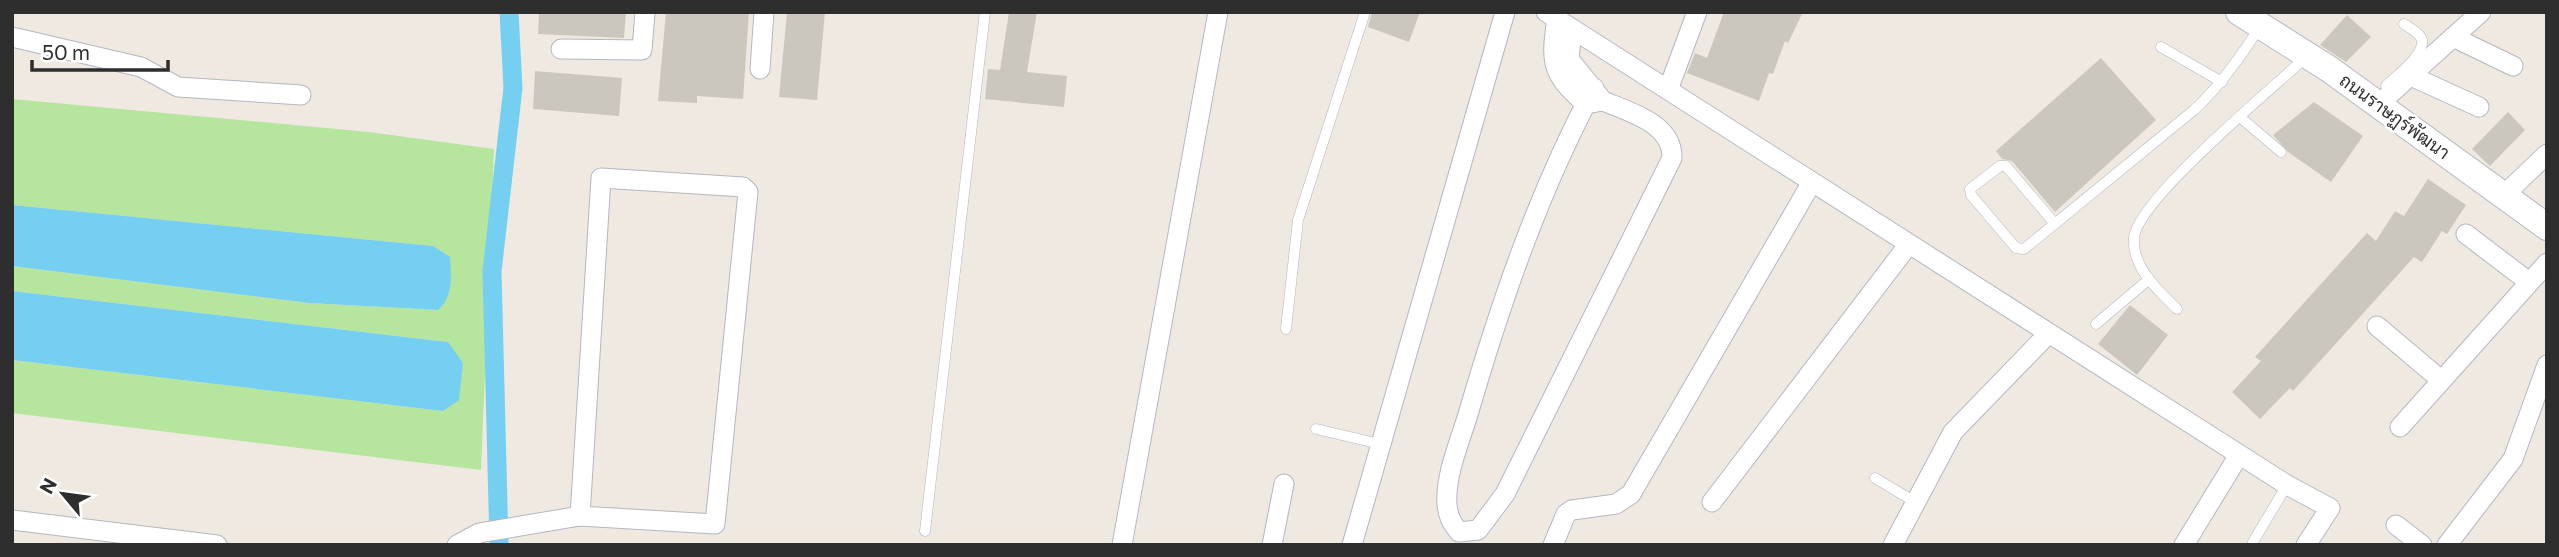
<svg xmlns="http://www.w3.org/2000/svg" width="2559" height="557" font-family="Commissioner,Sarabun,sans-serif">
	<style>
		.green { fill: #b6e59e }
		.water { fill: #75cff0 }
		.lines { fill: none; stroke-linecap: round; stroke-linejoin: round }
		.canal { stroke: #75cff0; stroke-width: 19 }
		.building { fill: #cbc7bf }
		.lane-casing { stroke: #b4b7c1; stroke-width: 11 }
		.street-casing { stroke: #b4b7c1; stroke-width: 21 }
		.secondary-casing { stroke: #b4b7c1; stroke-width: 28 }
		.lane { stroke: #fff; stroke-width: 10 }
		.street { stroke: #fff; stroke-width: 19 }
		.secondary { stroke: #fff; stroke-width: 26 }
		.labels { text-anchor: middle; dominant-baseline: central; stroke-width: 5; stroke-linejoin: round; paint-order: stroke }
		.street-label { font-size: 18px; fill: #2e2e2e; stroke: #fff }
	</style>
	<rect width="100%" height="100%" fill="#efe9e1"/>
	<path class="green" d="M12,99L369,132L494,149L481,470L12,413V360L443,411L448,342L12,291V266L309,303L438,310L433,246L12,205Z"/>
	<path class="water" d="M12,205L433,246L450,257C451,276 454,296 438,310L309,303L12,266Z
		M12,291L448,342L463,363L459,400L443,411L12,360Z"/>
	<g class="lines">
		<path class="canal" d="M499,545L492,271L513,88L509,12"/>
	</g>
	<path class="building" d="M539,12H626L624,38L538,34Z
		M666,12H749L743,99L697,96V103L658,101Z
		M787,12H825L817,100L779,97Z
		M1009,12H1037L1027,72L1067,76L1064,107L985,99L988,69L1000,70Z
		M1372,12H1420L1409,42L1368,27Z
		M1724,12H1803L1788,43L1785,41L1773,74L1769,73L1759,101L1687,73L1695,53L1707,58Z
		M2347,15L2371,37L2346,62L2320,45Z
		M2101,58L2156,120L2055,212L2012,161L2002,159L1996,151Z
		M535,71L622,78L619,116L533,109Z
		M2314,102L2363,136L2331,182L2288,152L2273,135Z
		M2508,112L2525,130L2490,166L2472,149Z
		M2428,179L2466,205L2447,234L2442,231L2422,262L2414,257L2293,391L2290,388L2260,419L2232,392L2261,361L2255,357L2367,233L2376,241L2395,211L2404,216Z
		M2130,305L2168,335L2137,375L2098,344Z"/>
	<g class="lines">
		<defs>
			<path id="lane" d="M2161,47L2222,82
				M2386,86C2396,76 2425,55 2422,40C2420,33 2410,28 2404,24
				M2241,118L2281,152
				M2055,224L2006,166H2000L1970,189L1971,195L2016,248L2024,249L2194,110C2221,85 2241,56 2261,25
				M2177,309C2158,290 2132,268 2134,238C2137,200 2273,88 2306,57
				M2096,324L2148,280
				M1286,329L1298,220L1365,12
				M1316,429L1380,444
				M1875,478L1915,502
				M925,531L985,12
				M2253,542L2287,485"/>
			<path id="street" d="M1546,12L2287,485L2330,508L2306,545
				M1557,19C1550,63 1552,75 1586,104L1603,101L1569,59L1572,29
				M12,37L141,67L178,87L301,95
				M2453,37L2513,66
				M561,49L642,50L645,12
				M760,69L764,12
				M2411,76L2479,107
				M1668,90L1697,12
				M2379,104L2481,12
				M2504,195L2547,154
				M2466,234L2529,282
				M2377,326L2441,380
				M2400,427L2547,263
				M1712,502L1909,244
				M12,520L217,545
				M2396,525L2422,545
				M1459,532L1478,530L1505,494L1672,158C1673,124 1630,112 1603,101
				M1459,532C1451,522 1448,516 1447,504C1445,474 1461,439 1469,411C1502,299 1539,191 1594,88
				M457,545L479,533L580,516L715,524L748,192L743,187L601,178L580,516
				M1122,545L1218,12
				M1272,545L1284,484
				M1352,545L1505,12
				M1553,545L1566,514L1572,510L1616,504L1631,494L1812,182
				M1893,545L1953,432L2049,333
				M2184,545L2239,455
				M2447,545L2513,459L2547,365"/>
			<path id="secondary" d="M2239,12L2329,69L2547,227"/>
		</defs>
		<use href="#lane" class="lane-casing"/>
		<use href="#street" class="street-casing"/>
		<use href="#secondary" class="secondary-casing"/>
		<use href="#lane" class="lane"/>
		<use href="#street" class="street"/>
		<use href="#secondary" class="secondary"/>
	</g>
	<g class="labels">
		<g class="street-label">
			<text transform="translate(2395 116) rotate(36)">ถนนราษฏร์พัฒนา</text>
		</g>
	</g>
	<rect width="2559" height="557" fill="none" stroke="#2e2e2e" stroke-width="28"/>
	<g transform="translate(63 494) rotate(299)" stroke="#ffffff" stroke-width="5" paint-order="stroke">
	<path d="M0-5L12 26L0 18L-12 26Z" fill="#2e2e2e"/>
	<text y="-10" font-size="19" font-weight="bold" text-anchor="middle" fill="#2e2e2e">N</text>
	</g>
	<path d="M32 60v10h136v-10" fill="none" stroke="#2e2e2e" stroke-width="3.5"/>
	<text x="42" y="60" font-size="21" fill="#2e2e2e" stroke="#ffffff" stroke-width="5" paint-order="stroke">50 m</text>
</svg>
